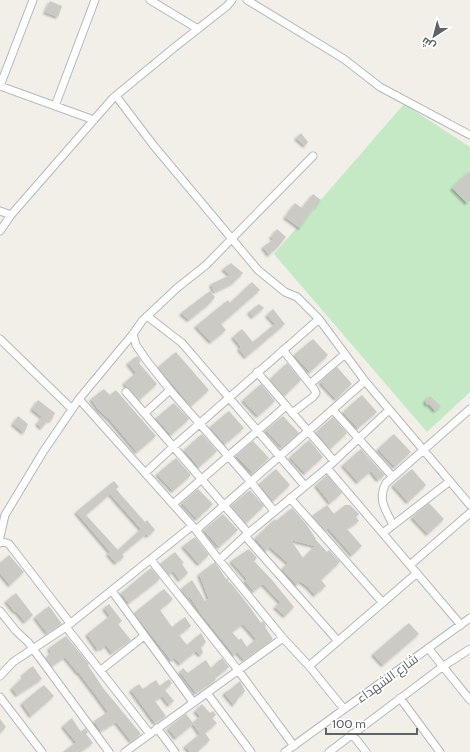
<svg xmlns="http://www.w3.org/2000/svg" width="470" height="752" font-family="Cabin,Cairo,sans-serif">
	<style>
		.green { fill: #c5e8c5 }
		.building { fill: #cccac5; fill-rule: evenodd; filter: url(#shadow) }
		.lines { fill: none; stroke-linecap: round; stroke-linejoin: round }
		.minor-casing { stroke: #b5b8bc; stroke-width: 9 }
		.minor { stroke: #fff; stroke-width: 7 }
		.labels { text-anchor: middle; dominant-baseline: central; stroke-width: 3.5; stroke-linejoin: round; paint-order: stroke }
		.street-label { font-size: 13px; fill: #5f6368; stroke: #fff }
	</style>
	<defs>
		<filter id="shadow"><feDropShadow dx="-2" dy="2" stdDeviation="1" flood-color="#0004"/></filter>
	</defs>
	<rect width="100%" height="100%" fill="#f1efe8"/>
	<path class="green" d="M404,104L470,147V392L427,432L274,254Z"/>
	<path class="building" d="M50,1L62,6L58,17L45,12Z
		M301,133L308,142L305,146L296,138Z
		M470,171V200L467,203L452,188Z
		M313,194L321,200L316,207L315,206L300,228L285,217L295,203L302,208Z
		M277,229L286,237L277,248L269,255L263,247L274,239L271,237Z
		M231,263L243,273L233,283L214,292L211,284L230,275L223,269Z
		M252,282L260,290L221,324L226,330L211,342L196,326L228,300L230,303Z
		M210,291L215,297L209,304L189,320L181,313Z
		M259,304L264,308L253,317L249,312Z
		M273,309L285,324L246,357L239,349L241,347L233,337L242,329L253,342L275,324L267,315Z
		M313,339L328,355L310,372L294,355Z
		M176,352L209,390L191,406L158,367Z
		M137,356L141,361L139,363L157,384L139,400L124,383L136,373L128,363Z
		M287,363L301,380L284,396L270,379Z
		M337,367L352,384L336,399L320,382Z
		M261,384L275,401L258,416L243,400Z
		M104,389L110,395L116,390L156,436L137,452L110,420L98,409L91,399Z
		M362,395L377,412L358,428L343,412Z
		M430,396L441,406L435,411L429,404L427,405L425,401Z
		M38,400L55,413L51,421L48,420L42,428L37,424L42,417L32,409Z
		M174,403L189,419L171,435L156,418Z
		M229,411L244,428L225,444L210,427Z
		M18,416L28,424L24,433L13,424Z
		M283,416L299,433L282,447L266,430Z
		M333,417L347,433L330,449L316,432Z
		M202,434L217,451L199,467L184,450Z
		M394,434L411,452L395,467L378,449Z
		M309,440L323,457L305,473L290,457Z
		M253,441L269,458L253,473L236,456Z
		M361,449L378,468L385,475L378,480L371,471L358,482L343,465Z
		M176,458L191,475L173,491L157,474Z
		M276,469L290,485L273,501L259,484Z
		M412,469L426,485L408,502L393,485Z
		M327,475L342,493L330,503L316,485Z
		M114,481L119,487L116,489L145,522L147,520L155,530L148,536L146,534L122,554L124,557L116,563L108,554L110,552L76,512ZM110,494L141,529L118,550L86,515Z
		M198,489L213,504L197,519L182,503Z
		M250,490L264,506L246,523L231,506Z
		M429,503L444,519L428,534L412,517Z
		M327,505L334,514L345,505H350L359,514L356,517L359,521L347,529L362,546L352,555L328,528L325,530L312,516Z
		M292,508L306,524L316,539H315L327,552L329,550L340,562L321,580L326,586L315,595L308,587L300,581L297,585L282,569L288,563L270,547L266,551L255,538L275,519L276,521ZM291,540L315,546L303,558Z
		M223,514L238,530L219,547L204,530Z
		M195,537L209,555L199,564L183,546Z
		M249,549L257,558L254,561L272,580L294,607L285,616L275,607L280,602L263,584L254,591L245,581L247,579L231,561Z
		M175,552L184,563L182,564L188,573L180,580L173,571L169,575L160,564Z
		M9,555L24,572L10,585L0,573V563Z
		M215,562L226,579L228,578L229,583L230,582L249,606L261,623L263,621L265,624L266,626L265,627L273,639L244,660L237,652L234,655L231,651L201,614L190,597L188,598L181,589L192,580L205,601L209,599L199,574ZM243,624L256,639L247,647L241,638L239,640L232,632Z
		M151,568L160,579L129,603L121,593Z
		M164,589L173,599L160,610L172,627L185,617L191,626L179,635L187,645L201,633L206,642L201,647L203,653L200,655L196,651L180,664L175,658L171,660L134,613Z
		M16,593L33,615L25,622L16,611L15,612L6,601Z
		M109,604L122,621L118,624L131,640L112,653L106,645L102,649L101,647L98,650L87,634L110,616L104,608Z
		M49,606L62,624L47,633L35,617Z
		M409,623L419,634L383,665L373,654Z
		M66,636L89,664L88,665L103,688L141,734L131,741L116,722L101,731L94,721L108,712L95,694L79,673H78L65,657L52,666L46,658L51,652L49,648Z
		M222,658L229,667L215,678L216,680L196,693L180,672L183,668L188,673L206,660L211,668Z
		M33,666L42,679L17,695L12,688L24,676L23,674Z
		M169,679L172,683L165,690L174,701L169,705L162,696L155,701L166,716L155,723L131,690L139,684L143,689L156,680L160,686Z
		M240,681L245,691L242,695L241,694L234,705L224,693L234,687H233Z
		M44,685L54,696L31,716L22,703Z
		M202,704L210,713L213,711L216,715L212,718L217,723L205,733L210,740L197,752H190L185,746L200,734L193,724L176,738L168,728L186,714L193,723L200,716L195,711Z
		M72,718L81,732L85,728L88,732L86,734L93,743L80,752H63L75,743V741L63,726Z
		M0,719L6,727L0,733Z"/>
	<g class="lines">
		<defs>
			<path id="minor" d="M150,0L198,29
				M247,0L344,59L380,87L470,135
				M0,86L94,120
				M0,86L33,0
				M116,96L154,146L258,270L285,292L297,297L319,319L365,381L470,505
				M55,106L95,0
				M0,211L11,215
				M0,231L11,215L113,98L175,47L227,6L232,0
				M147,316L182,343L305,486
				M133,334L136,345L147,361L170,390L251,482L274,511
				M0,339L72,409
				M283,350L314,389L316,393L313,397L292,413
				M257,372L334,461
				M310,384L345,354
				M126,392L248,533
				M79,399L196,530L219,560L283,638L309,666L344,709
				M333,410L393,477
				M145,413L170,390
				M327,468L461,625
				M145,473L174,446L319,319
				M290,498L383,603
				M173,504L286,406
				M393,525C386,510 377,500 386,483L470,409
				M196,530L365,381
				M383,533L450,481
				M245,536L338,641
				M0,537L5,515L43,452L79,399L133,334L142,321L177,288L206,265L313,156
				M0,543L3,542L9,544L70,623
				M151,560L238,670L294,746
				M219,560L245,536L327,468L389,410
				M410,565L470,513
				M112,591L193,702
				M0,611L16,631L28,642L109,752
				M66,627L150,734
				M428,648L470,700
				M309,666L417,573
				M101,670L144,636
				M0,676L13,662L66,627L192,526
				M207,693L251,752
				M0,697L42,752
				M400,698L440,752
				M157,728L175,752
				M352,734L366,752
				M125,752L283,638
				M285,752L470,618
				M329,752L442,667L470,649"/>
		</defs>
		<use href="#minor" class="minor-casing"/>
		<use href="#minor" class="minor"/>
	</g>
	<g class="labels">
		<g class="street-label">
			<text transform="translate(387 678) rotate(-36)">شارع الشهداء</text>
		</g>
	</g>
	<g transform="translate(434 36) rotate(216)" stroke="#ffffff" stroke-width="3" paint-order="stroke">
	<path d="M0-3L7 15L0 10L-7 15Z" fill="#5f6368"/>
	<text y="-6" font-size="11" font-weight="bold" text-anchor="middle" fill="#5f6368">ش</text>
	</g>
	<path d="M326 728v6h91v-6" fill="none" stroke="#5f6368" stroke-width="2"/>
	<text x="332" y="728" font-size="12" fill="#5f6368" stroke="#ffffff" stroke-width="3" paint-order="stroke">100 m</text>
</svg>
